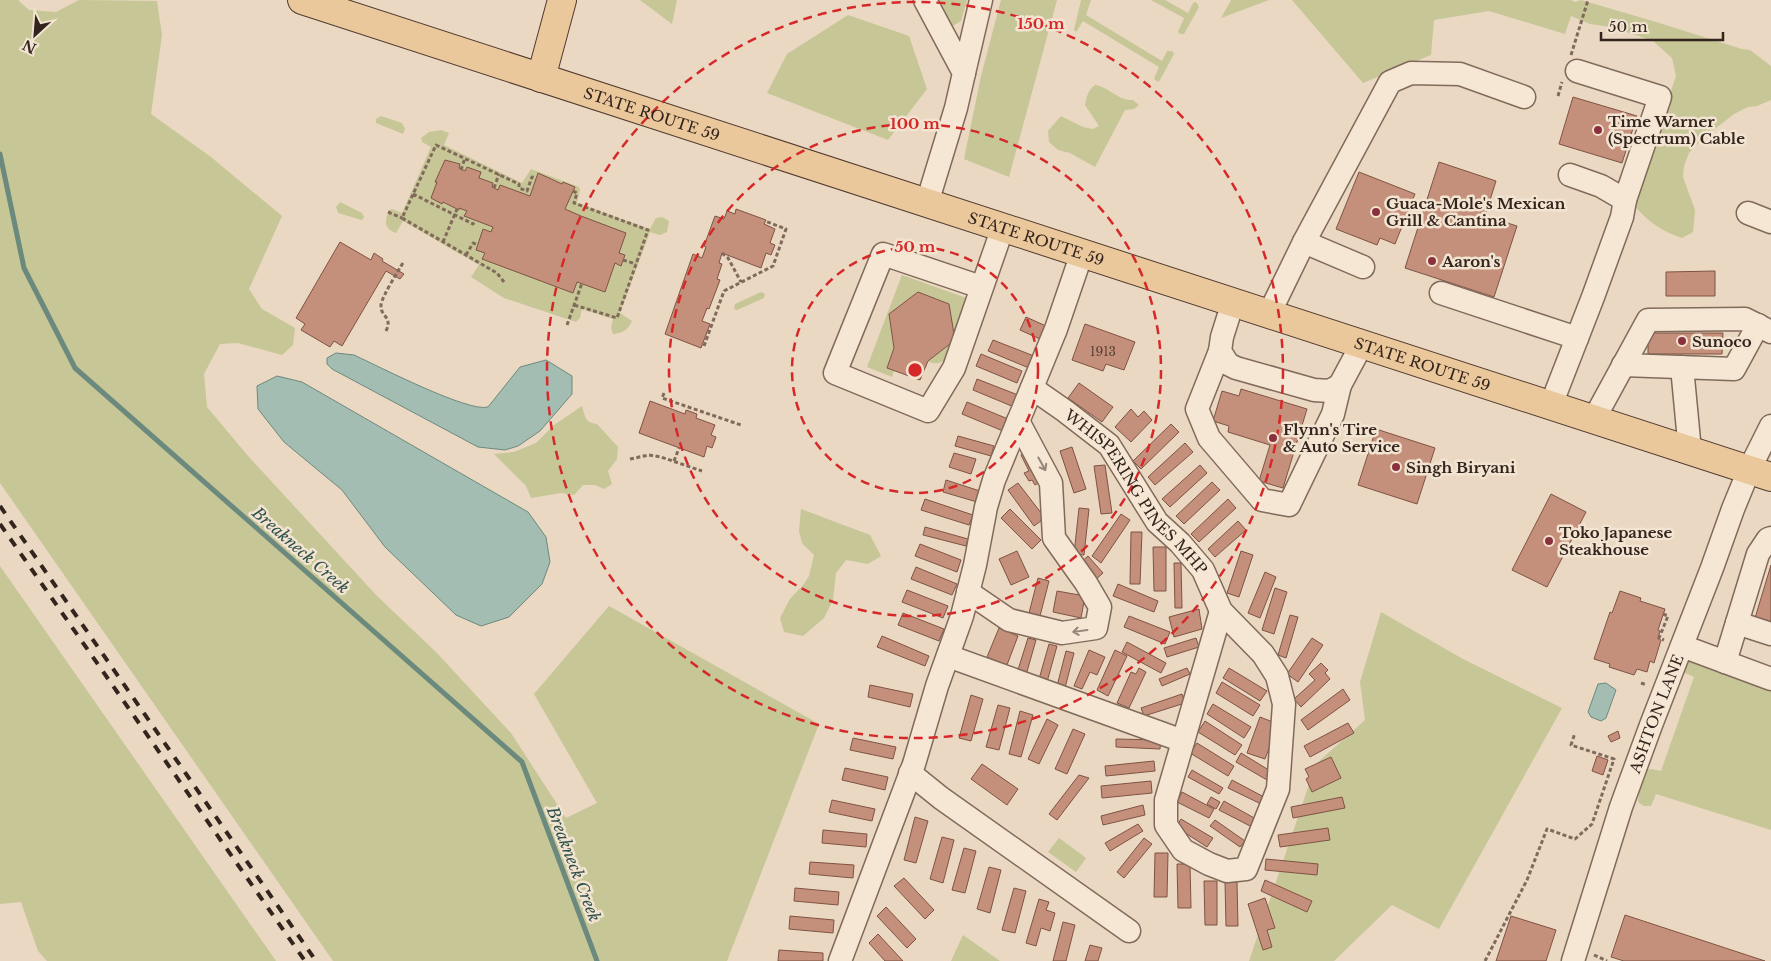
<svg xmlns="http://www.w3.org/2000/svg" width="1771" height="961" font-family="'Libre Baskerville',serif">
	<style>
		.green { fill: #c6c697 }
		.water { fill: #a4bdb2; stroke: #6c897e }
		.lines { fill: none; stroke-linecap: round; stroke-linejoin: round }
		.stream { stroke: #6c897e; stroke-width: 5 }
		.building { fill: #c5907b; stroke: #7f5343 }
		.minor-casing { stroke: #826a5b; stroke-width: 25 }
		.major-casing { stroke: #503a2f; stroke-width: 30 }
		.path { stroke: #826a5b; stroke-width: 3; stroke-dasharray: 4 2.5; stroke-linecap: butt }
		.minor { stroke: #f5e7d4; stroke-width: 22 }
		.major { stroke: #eac89c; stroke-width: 28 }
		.rail { stroke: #33251e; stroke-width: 4; stroke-dasharray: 9 9; stroke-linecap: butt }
		.oneway { stroke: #948679 }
		.ring { fill: none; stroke: #d62828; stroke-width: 2.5; stroke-dasharray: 9 6 }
		.poi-dot { fill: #8b303d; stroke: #f2e4d1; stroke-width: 2 }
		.labels { text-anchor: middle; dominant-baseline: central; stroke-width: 5; stroke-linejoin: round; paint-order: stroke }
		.number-label { font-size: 12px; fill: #584035 }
		.street-label { font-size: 15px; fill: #33251e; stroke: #f2e4d1 }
		.poi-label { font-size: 15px; font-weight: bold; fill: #33251e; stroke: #f2e4d1; text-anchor: start }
		.water-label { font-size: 16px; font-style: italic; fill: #2e514a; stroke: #f2e4d1 }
		.centre { fill: #d62828; stroke: #f2e4d1; stroke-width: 2.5 }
		.ring-label { font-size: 15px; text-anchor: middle; font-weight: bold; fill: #d62828; stroke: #f2e4d1; stroke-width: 5; stroke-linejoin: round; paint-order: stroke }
	</style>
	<rect width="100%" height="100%" fill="#ead8c2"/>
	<path class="green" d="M0,0H18L29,10L56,12L79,0L157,1L162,35L151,114L211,157L282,216L249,289L262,309L295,328L293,345L282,355L238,343L220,344L204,374L207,407L248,456L377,596L436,652L511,733L566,818L597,803L534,694L609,606L819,724L727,961H333L0,483Z
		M640,0H677L672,24Z
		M937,0H967L961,21L951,27Z
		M1001,0H1057L1009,177L964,159L981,76Z
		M1081,0H1091L1086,15L1162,61L1167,51H1172L1174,54L1160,80L1158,82L1154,79L1159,67L1083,21L1076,32L1074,30Z
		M1151,0H1165L1188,13L1193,3L1196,2L1199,7L1184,34H1180L1178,32L1184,18Z
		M1231,0H1269L1221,18Z
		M1292,0H1571L1575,2L1581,0L1656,22L1742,49L1750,50L1771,66V100L1757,106L1748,107L1734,114L1702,139L1689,153L1684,166L1683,177L1695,210L1693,232L1682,238C1661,231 1647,221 1633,204L1676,76L1672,58L1653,41L1612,27L1590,24L1571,16L1565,34L1489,11L1434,20L1431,55L1363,83Z
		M848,15L909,36L927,89L888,140L767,93L787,54Z
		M1095,85C1109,87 1118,101 1133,100L1139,105L1134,109L1125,110L1095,167L1070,153L1058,150L1049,142L1048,131L1061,116L1083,127L1093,129L1099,126L1085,105C1087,96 1088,90 1095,85Z
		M381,116L402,123L405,129L403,134L376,123V119Z
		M441,130L449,133L444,145L522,183L531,169L579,187L580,190L577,203L650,229L656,218L662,217L669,221L667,232L660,235L650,232L620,313L632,321C628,330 623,333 613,334L611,328L613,319L582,309L580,318L576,322L504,298L471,277L479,265L403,221L396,233C383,228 385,221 389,210L392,209L402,213L431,147L422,142L421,138L429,132Z
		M340,202L362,213L364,217L362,220L338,213L336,207Z
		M902,275L972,300L949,357C943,362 936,366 928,361L955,340L949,304L918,292L889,314L894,348L887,367L894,370L892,377L867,367Z
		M761,292L765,294L764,298L737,310L734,309L735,304Z
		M582,406C585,416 585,423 597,424L618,447L617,459L608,471L612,484L604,489L595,485H583L574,495L561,493L531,498L526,486L494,454L514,452L536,443L554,425Z
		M801,509L870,535L881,556L868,564L846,560L836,573L833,600L824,618L803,636L784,632L780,618L790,599L804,584L809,576L814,555L802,543L799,531Z
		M0,566L276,961H47L38,951L21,902L0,904Z
		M1381,612L1463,659L1562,708L1439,929L1392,905L1334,961H1249L1316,764L1365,720L1360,682Z
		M1691,657L1771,684V830L1656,794L1651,806H1644L1638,802L1639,792L1647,770L1651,769L1661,771L1694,677L1683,672L1682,666Z
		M1059,838L1086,858L1076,872L1048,852Z
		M963,935L1000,961H951Z"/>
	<path class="water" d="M336,353L354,355C376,365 469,413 488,407L520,367L546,360L572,376V394L540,431L518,446L505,450L478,447L332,369L327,364V358Z
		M277,376L302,382L528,512L546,537L550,562L542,584L509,617L481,626L456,615L385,547L342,490L284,442L258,409L257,386Z
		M1606,683L1616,690L1606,718L1601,721L1591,717L1588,712L1598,684Z"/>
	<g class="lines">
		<path class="stream" d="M0,154L24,268L75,368L522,762L597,961"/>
	</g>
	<path class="building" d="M1573,97L1637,116L1622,163L1559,144Z
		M445,160L460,164L459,168L465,171L467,167L481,172L479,178L493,183L492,187L498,190L500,185L530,196L538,173L562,184L563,182L575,187L565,209L581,216L626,233L619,253L625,255L621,266L615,263L605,292L577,282L573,293L482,259L485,253L476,250L483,229L491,232L493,227L464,216L467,211L459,208V210L443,202L442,204L431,198L437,182H435Z
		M1439,162L1496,181L1485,216L1517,226L1494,297L1405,268Z
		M1359,172L1415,194L1395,244L1380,238L1377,245L1336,229Z
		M736,209L766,220L764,224L775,229L770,243L775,245L771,255L766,253L761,268L722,253L719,263L722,264L717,279L720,280L709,309L707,308L702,321L710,324L701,348L665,334L693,254L702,258L706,247L704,246L715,216L724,219L727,211L735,214Z
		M340,242L371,260L374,253L383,259L382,261L404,274L400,279L386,271L342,346L334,341L330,347L301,330L305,324L296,318Z
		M1715,271V296H1666V272Z
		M918,292L949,304L955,340L928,361L920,380L887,368L894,348L889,314Z
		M1026,317L1046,326L1040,339L1020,330Z
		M1085,324L1135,342L1124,370L1106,364L1103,371L1072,360Z
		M1648,333H1723L1722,354H1648Z
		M993,340L1034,356L1029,368L988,351Z
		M981,354L1022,371L1017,383L976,366Z
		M977,379L1018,395L1014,407L973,390Z
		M1079,383L1113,407L1102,422L1068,398Z
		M1241,389L1307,409L1283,488L1259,481L1270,445L1228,432L1229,426L1213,421L1222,391L1239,396Z
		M650,401L685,414L686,410L697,414L696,418L715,425L711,435L716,437L712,448L707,446L704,457L639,433Z
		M967,402L1008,419L1003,431L962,414Z
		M1131,409L1138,417L1144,411L1152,420L1131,442L1115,427Z
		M1171,424L1179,432L1141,469L1133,461Z
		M1376,429L1435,448L1417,504L1358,485Z
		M958,436L994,446L991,456L955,446Z
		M1185,443L1193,452L1155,485L1148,477Z
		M1072,447L1086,489L1074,493L1060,451Z
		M1027,452L1042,481L1035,485L1032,480L1029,481L1024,473L1029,471L1021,455Z
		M954,453L976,459L971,474L949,467Z
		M1105,465L1112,513L1101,514L1094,466Z
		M1200,465L1207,473L1170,507L1162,499Z
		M946,480L980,491L977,502L943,492Z
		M1212,482L1220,490L1184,524L1176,516Z
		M1018,483L1045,518L1034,526L1008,490Z
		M1551,494L1586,512L1547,587L1512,570Z
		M925,499L973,515L969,525L921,510Z
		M1228,499L1236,508L1199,542L1191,534Z
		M1079,508L1089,509L1084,555L1074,554Z
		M1010,509L1041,540L1032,549L1001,518Z
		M1121,514L1130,520L1101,563L1092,556Z
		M1238,521L1246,530L1215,557L1208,549Z
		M925,527L968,539L966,546L923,535Z
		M1131,532H1142L1140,584H1130Z
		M920,544L961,560L957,572L915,556Z
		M1153,547H1166V591H1154Z
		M1017,551L1029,577L1011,585L999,559Z
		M1241,551L1253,555L1239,597L1227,593Z
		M1088,556L1103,573L1093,582L1079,564Z
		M1174,563H1181L1182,608H1175Z
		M1771,565V623L1755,618Z
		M916,567L957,584L952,595L911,579Z
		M1265,572L1276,577L1260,618L1248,613Z
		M1038,578L1049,581L1040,616L1029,613Z
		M1118,584L1158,601L1154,612L1113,596Z
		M1275,588L1287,592L1274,634L1262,630Z
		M907,590L948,606L943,618L902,602Z
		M1057,591L1085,596L1081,618L1053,612Z
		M1620,591L1641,598L1640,601L1665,609L1658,630L1660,631L1658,638L1661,640L1654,663L1650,661L1647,672L1637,669L1634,675L1609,667L1610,664L1594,659L1610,612L1612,613Z
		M1199,609L1202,629L1174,637L1169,617Z
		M903,613L944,629L939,641L898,625Z
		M1290,615L1298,617L1286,658L1278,655Z
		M1129,616L1170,632L1165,644L1124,627Z
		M999,628L1018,636L1007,665L987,657Z
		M882,636L929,656L925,666L877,647Z
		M1028,638L1036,640L1026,675L1017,673Z
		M1196,638L1199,647L1167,657L1164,648Z
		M1312,638L1323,645L1298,682L1287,674Z
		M1127,642L1166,663L1161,673L1122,652Z
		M1049,644L1057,646L1047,682L1039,679Z
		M1089,650L1105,657L1097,675L1090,672L1082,689L1074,686Z
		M1115,650L1127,656L1108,696L1097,690Z
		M1066,651L1074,653L1065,688L1057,686Z
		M1321,663L1328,670L1325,673L1330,679L1301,707L1294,699L1315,680L1309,674Z
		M1139,668L1146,672L1129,708L1117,703L1131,672L1136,674Z
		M1187,668L1190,674L1162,686L1159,679Z
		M1229,668L1267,691L1260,701L1223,678Z
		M1222,682L1260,705L1253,716L1216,693Z
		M870,685L913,694L910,707L868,697Z
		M1343,689L1350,700L1308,730L1301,720Z
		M1182,694L1185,703L1144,716L1141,708Z
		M971,695L983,699L971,741L959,738Z
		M1213,704L1251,727L1244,738L1207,714Z
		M998,705L1010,708L999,750L986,747Z
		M1020,711L1033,715L1021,757L1009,754Z
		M1260,717L1278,724L1265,759L1247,753Z
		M1047,719L1058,725L1039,764L1028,759Z
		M1205,721L1242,745L1235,755L1198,732Z
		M1348,723L1354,733L1310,757L1304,746Z
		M1073,729L1085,734L1067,774L1055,769Z
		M1618,731L1620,738L1611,742L1608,736Z
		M853,738L896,747L893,759L850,750Z
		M1116,739L1161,740L1160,749L1116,747Z
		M1197,743L1234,766L1228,776L1190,753Z
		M1241,753L1272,772L1267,780L1236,762Z
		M1597,756L1608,760L1603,775L1592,771Z
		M1331,757L1341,778L1312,792L1306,779L1309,777L1305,769Z
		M1154,761L1155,771L1106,776L1105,766Z
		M982,764L1018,789L1007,805L971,779Z
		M845,768L888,777L885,790L842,780Z
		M1192,770L1223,788L1219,794L1188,777Z
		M1079,775L1089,778L1057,820L1049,814Z
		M1232,780L1264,797L1261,804L1228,788Z
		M1151,781L1152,793L1102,798L1101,786Z
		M1182,792L1214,809L1209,818L1177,802Z
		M1211,797L1220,802L1216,809L1207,804Z
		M1342,797L1345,808L1293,818L1291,807Z
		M832,800L875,809L872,821L829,812Z
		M1224,801L1256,819L1252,827L1219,810Z
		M1143,805L1145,815L1103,825L1101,816Z
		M915,817L928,821L916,863L904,860Z
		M1181,819L1213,838L1207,847L1176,827Z
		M1215,820L1245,841L1240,847L1210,826Z
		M1138,824L1143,831L1110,851L1105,843Z
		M1328,828L1330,840L1280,847L1278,835Z
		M823,830L867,834L866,847L822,843Z
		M942,837L954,840L943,883L930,879Z
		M1144,838L1152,844L1124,878L1117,872Z
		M964,848L976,851L965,893L952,890Z
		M1155,853H1168L1167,897H1154Z
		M1266,859L1318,864L1317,875L1265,870Z
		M810,862L854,865L853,878L809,874Z
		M1177,864H1190L1191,908H1178Z
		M989,867L1001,870L990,913L977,909Z
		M904,878L934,910L925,919L894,886Z
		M1265,880L1312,901L1307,912L1261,891Z
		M1204,881H1217V925H1205Z
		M1225,882H1237L1238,926H1226Z
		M795,888L839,892L838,905L794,901Z
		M1014,888L1026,891L1015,933L1002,930Z
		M1265,898L1275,928L1267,930L1272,947L1263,950L1248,904Z
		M1039,899L1049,902L1046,910L1055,913L1050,931L1041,928L1036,946L1026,943Z
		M886,907L916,939L907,948L877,916Z
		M1625,915L1765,961H1624L1611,957Z
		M790,916L834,920L833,933L789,929Z
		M1511,916L1556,930L1546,961H1496Z
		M1063,922L1075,925L1066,961H1053Z
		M878,934L903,961H885L869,943Z
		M1090,945L1102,948L1098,961H1085Z
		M779,950L823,953V961H778Z"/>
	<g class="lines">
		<defs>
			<g id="minor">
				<path d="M925,0L964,73L956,108L927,203"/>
				<path d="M1577,71L1660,97L1625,200"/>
				<path d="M964,73L981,0"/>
				<path d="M1748,213L1771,222"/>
				<path d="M1304,242L1363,267"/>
				<path d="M981,287L883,254L835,373L928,411L954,368L1003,227"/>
				<path d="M1441,293L1577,338"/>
				<path d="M1233,302L1222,337L1220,351L1228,364L1236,368L1314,390L1330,391L1340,385L1362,344"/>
				<path d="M1269,314L1304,242L1390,82L1411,73L1460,74L1524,97"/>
				<path d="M1220,351L1197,409L1209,438L1262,500L1289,505L1333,414L1340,385"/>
				<path d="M1623,365L1734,369L1758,325"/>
				<path d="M1682,367L1690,451"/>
				<path id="s1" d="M1032,388L1065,411L1109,445L1157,522L1180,543L1203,570L1221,611"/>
				<path d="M1551,405L1593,297L1622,217L1625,200L1601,186L1570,175"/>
				<path d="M1594,419L1648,320L1745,319L1771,332"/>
				<path d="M968,592L1009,620L1062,633L1096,628L1100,607L1086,583L1054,538L1051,483L1018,421"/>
				<path d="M1221,611L1263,654L1277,676L1284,704L1278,789L1246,869L1227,871L1209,864L1183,850L1166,825V800Z"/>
				<path d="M1737,623L1771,634"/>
				<path d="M1682,646L1771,679"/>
				<path d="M948,656L1183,741"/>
				<path d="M1725,662L1758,554L1768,539L1771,538"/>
				<path d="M910,773L941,798L1129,931"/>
				<path d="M840,961L914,764L937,686L962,616L975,565L986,507L994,480L1056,329L1082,253"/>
				<path id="s2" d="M1573,961L1621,807L1651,725L1712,568L1733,509L1749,470L1771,426"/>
			</g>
			<g id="major">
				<path id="s3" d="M302,0L1771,477"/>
				<path d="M541,78L562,0"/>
			</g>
		</defs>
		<use href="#minor" class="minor-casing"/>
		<use href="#major" class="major-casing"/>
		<path class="path" d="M1571,55L1588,0
			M1558,96L1562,82
			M461,170L465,158
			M494,188L499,174
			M573,191L577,193L574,203L648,230L617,318L574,305
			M413,194L473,224L474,221
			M388,212L402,218
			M443,242L457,209
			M722,253L728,258L741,282
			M466,255L473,243L478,245
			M623,260L636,264
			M504,282L497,273L402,218L436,145L519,184V188L527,191L532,177L536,178
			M567,325L582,283
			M386,331C393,316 380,317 381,305C382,296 399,270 404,261
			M704,346L724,291L773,266L786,229L765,221
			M664,393L662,398L741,425
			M630,459L649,455L661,457L702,471
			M674,461L679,448
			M1663,614L1668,616L1659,638L1664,640
			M1641,683L1647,685
			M1594,955L1607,961
			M1485,961L1527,880L1547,829L1575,839L1592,824L1614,759L1571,745L1575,733"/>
		<use href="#minor" class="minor"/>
		<use href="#major" class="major"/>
		<path class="rail" d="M0,506L316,961
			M0,524L305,961"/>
	</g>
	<defs><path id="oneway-shaft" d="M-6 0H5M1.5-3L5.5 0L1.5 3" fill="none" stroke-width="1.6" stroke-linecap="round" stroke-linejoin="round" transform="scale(1.25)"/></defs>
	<g class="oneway">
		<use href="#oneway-shaft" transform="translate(1042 464) rotate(61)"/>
		<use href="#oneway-shaft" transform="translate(1080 631) rotate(172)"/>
	</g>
	<g class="ring">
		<circle cx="915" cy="370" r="123"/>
		<circle cx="915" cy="370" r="246"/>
		<circle cx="915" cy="370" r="368"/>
	</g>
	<g class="poi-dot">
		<circle cx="1598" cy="130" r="5"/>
		<circle cx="1376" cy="212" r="5"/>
		<circle cx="1432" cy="261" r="5"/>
		<circle cx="1682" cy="341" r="5"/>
		<circle cx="1273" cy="438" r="5"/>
		<circle cx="1396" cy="467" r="5"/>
		<circle cx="1549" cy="541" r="5"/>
	</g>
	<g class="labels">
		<g class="number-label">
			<text x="1103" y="351">1913</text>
		</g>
		<g class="street-label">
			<text stroke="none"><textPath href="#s3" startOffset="368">STATE ROUTE 59</textPath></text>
			<text stroke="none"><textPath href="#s3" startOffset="772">STATE ROUTE 59</textPath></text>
			<text stroke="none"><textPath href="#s3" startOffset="1178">STATE ROUTE 59</textPath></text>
			<text stroke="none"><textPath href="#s1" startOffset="149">WHISPERING PINES MHP</textPath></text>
			<text stroke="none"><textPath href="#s2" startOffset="261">ASHTON LANE</textPath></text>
		</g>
		<g class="poi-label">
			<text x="1608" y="121">Time Warner<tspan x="1608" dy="17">(Spectrum) Cable</tspan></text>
			<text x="1386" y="203">Guaca-Mole's Mexican<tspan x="1386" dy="17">Grill &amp; Cantina</tspan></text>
			<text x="1442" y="261">Aaron's</text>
			<text x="1692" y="341">Sunoco</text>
			<text x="1283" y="429">Flynn's Tire<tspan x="1283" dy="17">&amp; Auto Service</tspan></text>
			<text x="1406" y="467">Singh Biryani</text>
			<text x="1559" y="532">Toko Japanese<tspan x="1559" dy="17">Steakhouse</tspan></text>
		</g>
		<g class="water-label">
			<text transform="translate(301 550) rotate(41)">Breakneck Creek</text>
			<text transform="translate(574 864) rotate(69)">Breakneck Creek</text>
		</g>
	</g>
	<circle cx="915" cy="370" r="8" class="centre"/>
	<g class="ring-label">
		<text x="1041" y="29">150 m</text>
		<text x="915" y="129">100 m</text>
		<text x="915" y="252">50 m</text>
	</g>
	<g transform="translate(35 35) rotate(206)" stroke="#f2e4d1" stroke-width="4" paint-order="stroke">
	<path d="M0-4L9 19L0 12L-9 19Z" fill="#33251e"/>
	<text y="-8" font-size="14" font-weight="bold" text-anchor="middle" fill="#33251e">N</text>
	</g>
	<path d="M1601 32v8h122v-8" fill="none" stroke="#33251e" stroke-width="2.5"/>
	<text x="1608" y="32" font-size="15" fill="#33251e" stroke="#f2e4d1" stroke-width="4" paint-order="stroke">50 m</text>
</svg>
